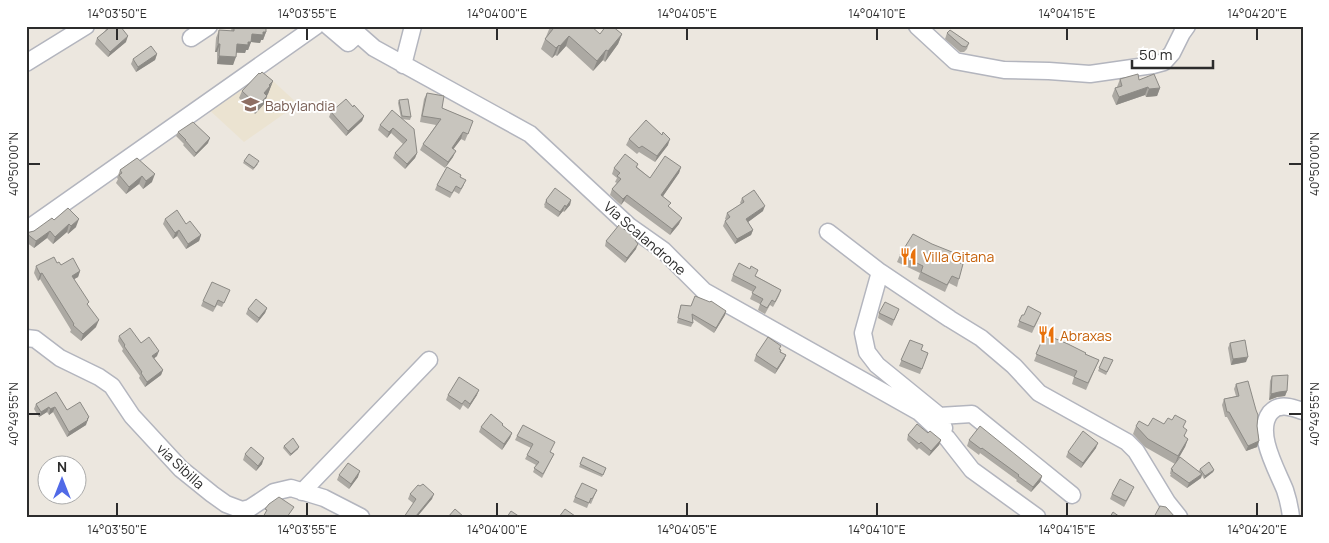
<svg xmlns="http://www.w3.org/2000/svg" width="1329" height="543" font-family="Manrope,sans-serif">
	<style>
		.education { fill: #ebe3d1 }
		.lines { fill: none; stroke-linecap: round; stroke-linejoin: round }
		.minor-casing { stroke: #b3b5be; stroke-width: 19 }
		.minor { stroke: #fff; stroke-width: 16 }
		.wall { fill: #aca9a3 }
		.shaded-wall { fill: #8c8a85 }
		.building { fill: #c8c5be; stroke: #8c8a85 }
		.ticks { fill: none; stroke: #2c2c2c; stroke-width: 2 }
		.labels { text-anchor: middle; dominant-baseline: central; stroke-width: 4; stroke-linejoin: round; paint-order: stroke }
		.education-label { font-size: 14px; fill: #785e54; stroke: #fff; text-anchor: start }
		.street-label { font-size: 14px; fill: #2c2c2c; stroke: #fff }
		.food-label { font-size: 14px; fill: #c56008; stroke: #fff; text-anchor: start }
		.neatline { fill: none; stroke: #2c2c2c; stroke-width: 2 }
		.ticks-label { font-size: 12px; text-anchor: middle; fill: #2c2c2c }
	</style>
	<rect width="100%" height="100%" fill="#ece7df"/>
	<path class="education" d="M259,68L298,104L244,142L205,106Z"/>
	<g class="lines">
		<defs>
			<path id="minor" d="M328,26L348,43L358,34
				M349,26L374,48L530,134L629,226L663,250L704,291L919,412L947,438L972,470L1037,517
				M917,26L955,61L1004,70L1049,71L1090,74L1153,65L1164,62L1172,53L1182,33L1187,26
				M191,38L209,26
				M26,63L86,26
				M403,65L413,26
				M26,230L316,26
				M828,232L880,272
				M26,338L35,339L60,358L99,377L112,386L132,416L181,469L212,494L226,504L242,510L250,508L274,492L291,488L324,498L361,517
				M936,413L877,365L867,352L863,333L880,272L950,319L981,338L1014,366L1039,393L1127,442L1136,451L1167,502L1179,517
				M944,428L939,416L972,414L1072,495
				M302,492L429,360
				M1291,517C1290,508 1288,499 1285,490C1277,470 1255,433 1270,413C1272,411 1276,407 1280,407C1287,405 1296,409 1303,411"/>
		</defs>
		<use href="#minor" class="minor-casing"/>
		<use href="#minor" class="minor"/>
	</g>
	<path class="wall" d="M232,26H266V32L263,40H261L260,43L251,42L248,50H246L245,53H236L233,65L217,64V52H215L216,38L219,30L231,31Z
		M107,27L126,42L108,57L95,44L97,38L105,31Z
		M550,27L600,34H622L618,44L605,62L603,60L593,71L566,46L557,56L555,55L552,58L541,49Z
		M947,33L969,43L967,49L964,52H960L945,39Z
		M157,54L155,60L136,72L131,64L133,59Z
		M1120,79L1139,80L1160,88L1157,96L1146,97L1145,95L1116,105L1112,96L1115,88L1117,87Z
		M273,81L264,104L255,114L239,98L242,91Z
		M427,93L442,108L473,121L465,141L461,139L453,149V157L445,168L420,150L423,144L436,125L420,122L424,99Z
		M399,100L411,117L410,120L401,119L417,153L415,158L405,169L393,158L395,153L403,144L391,133L387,138L378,130L380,125L401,118L398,103Z
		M353,107L364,116L362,121L346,136L329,117L331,112Z
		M178,132L208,143L194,157L183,145L184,144L176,136Z
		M662,135L668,145L655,162L639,152L637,154L626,145L629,139Z
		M137,158L152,182L143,189L139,184L126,194L116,183L118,179L117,178L120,170Z
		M244,161L258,164L253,170L243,163Z
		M638,164L637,167L650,178L681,167L679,173L663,196L679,224L670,235L624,201L621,205L610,195L612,189L617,183L615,182L617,178L612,174L614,168Z
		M460,177L464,185L459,194L454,191L450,198L435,190L437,185Z
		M742,198L763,211L748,222L753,230L751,235L735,244L723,226L725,221L726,220L725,219L727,213L741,204L740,203Z
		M546,200H571L570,205L564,212L563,211L558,217L544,207L545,206L544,205Z
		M68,208L76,227L68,234L67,232L53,244L47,238L34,248L26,242V233L34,231L54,220Z
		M165,219L186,224L201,235L199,241L186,249L177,236L173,239L163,224Z
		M606,241H635L636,249L625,263L605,246Z
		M900,255L960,263L959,279L957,287L949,283L945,292L918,279L920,273L897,262Z
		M57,263L61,265L80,271L78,277L74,279L88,305L96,327L81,341L70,332L71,330L40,279L38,281L34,273L36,266Z
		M733,275L756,276L781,290L779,296L773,307L770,305L765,314L758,310L760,304L750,299L753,292L731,281Z
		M228,294L222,307L217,305L213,312L201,306L203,301Z
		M681,305L691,306L726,311L725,315L714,333L693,319V323L691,327L677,323Z
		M267,308L265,313L257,323L246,314L248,309Z
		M899,309L892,326L878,318L879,313Z
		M1022,315L1039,318L1032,333L1017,327Z
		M119,336L141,343L157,356L154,358L163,370L161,375L145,387L139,378L140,376L122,351L123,349L118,341Z
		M1044,336L1099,360L1086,390L1072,384L1074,377L1034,361Z
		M910,340L921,350L928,353L920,374L899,366Z
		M1230,343L1246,362L1231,365L1228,348Z
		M780,349L781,352L786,355L784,360L775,374L754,361L756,355Z
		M1104,357L1113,360L1106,375L1098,371Z
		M1272,376L1287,391L1285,396L1277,397L1269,400L1270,381Z
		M1236,384L1257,426L1259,441L1257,447L1246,451L1227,417H1225L1222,405L1224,399L1236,396L1234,389Z
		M56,392L67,410L86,425L67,437L53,412L49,415L47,412L39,417L34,409L36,404Z
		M448,395H477L468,409L463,405L460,410L446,400Z
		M503,424V426L512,433L510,438L502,450L479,432L481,427Z
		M1164,424L1184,428L1185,437L1188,439L1185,447L1177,461L1199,471L1200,469L1214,470L1213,472L1204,479L1202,475L1201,478L1187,488L1170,476L1171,474H1170L1171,469L1175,464L1145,447L1133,434L1136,426H1148Z
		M908,435L941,440L939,445L929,456L919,448L917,450L907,440Z
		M517,436L554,454L542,478L533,472L536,465L525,459L531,448L515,440Z
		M969,440L1042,476L1040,482L1031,492L1016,481L1017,480L980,453L979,455L967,446Z
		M284,446L298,449L290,456L283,448Z
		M1096,448L1081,468L1066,457L1068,452Z
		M245,454L262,464L256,471L243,460Z
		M583,457L606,468L602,477L579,467Z
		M339,475L358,477L349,489L337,480Z
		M597,490L591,504L589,503L587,508L573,502L575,497Z
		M1132,492L1124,507L1110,499L1112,494Z
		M410,494L432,499L413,503L408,499Z"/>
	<path class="shaded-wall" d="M263,32H266L263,40H261L260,43L251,42L248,50H246L245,53L234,52L237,44L252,34Z
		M622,34L618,44L605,62L608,51Z
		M128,36L126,42L108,57L110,52Z
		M569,36L566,46L557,56L560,46Z
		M218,44H220L217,52H215Z
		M559,45L555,55L552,58L556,48Z
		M606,50L603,60L593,71L597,61Z
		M157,54L155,60L136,72L138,67Z
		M219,56L236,57L233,65L217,64Z
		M273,81L268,94L262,101L264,93Z
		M1148,87L1145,95L1116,105L1119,97Z
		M1160,88L1157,96L1146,97L1149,89Z
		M267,96L264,104L255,114L258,106Z
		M364,116L362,121L346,136L348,131Z
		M393,128L391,133L387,138L389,132Z
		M463,132L461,139L449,155L452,148Z
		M210,138L208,143L194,157L196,153Z
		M670,139L668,145L655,162L657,156Z
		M456,151L453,157L445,168L448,162Z
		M417,153L415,158L405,169L407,164Z
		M681,167L679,173L659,202L661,195Z
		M155,174L152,182L143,189L146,181Z
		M142,176L139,184L126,194L129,187Z
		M627,195L624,201L621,205L623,199Z
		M571,200L570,205L564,212L566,207Z
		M565,205L563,211L558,217L560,212Z
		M765,206L763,211L744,225L746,219Z
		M682,218L679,224L670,235L672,229Z
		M79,219L76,227L68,234L71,226Z
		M69,224L67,232L53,244L55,237Z
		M179,230L177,236L173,239L175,233Z
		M753,230L751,235L735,244L737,239Z
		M50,231L47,238L34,248L36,241Z
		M201,235L199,241L186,249L188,244Z
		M638,244L636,249L625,263L627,258Z
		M80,271L78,277L69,282L72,276Z
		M42,273L40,279L38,281L40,274Z
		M267,308L265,313L257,323L259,318Z
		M726,311L725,315L714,333L716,328Z
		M99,320L96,327L81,341L83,334Z
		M159,351L157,356L151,361L152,356Z
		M786,355L784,360L775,374L777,369Z
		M1248,357L1246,362L1231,365L1233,359Z
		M163,370L161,375L145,387L147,382Z
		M479,390L477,395L468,409L470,404Z
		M1287,391L1285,396L1277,397L1269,400L1271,394L1279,392Z
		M49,407L47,412L39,417L41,412Z
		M55,407L53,412L49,415L50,409Z
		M89,417L86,425L67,437L69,432Z
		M512,433L510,438L502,450L504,444Z
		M1188,439L1185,447L1175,464L1178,456Z
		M941,440L939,445L929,456L931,451Z
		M1259,441L1257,447L1246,451L1248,446Z
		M1098,443L1096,448L1081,468L1083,463Z
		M299,447L298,449L290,456L291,454Z
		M264,458L262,464L256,471L258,466Z
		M1214,470L1213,472L1204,479L1205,476Z
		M360,471L358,477L349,489L351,484Z
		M1202,474L1201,478L1187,488L1189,483Z
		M1042,476L1040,482L1031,492L1033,487Z
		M434,494L432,499L417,517H415Z"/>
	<path class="building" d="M108,26H120L128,36L110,52L97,38L108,29L107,27Z
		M234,26H266V32H263V35L252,34L251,42H248V45L237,44L236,57L219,56L220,44H218L219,30L234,31Z
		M551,26H591L600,34L606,26H612L622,34L608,51L606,50L597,61L569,36L560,46L559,45L556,48L545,39L553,29L550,27Z
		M950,30L969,43L966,47L962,46L947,33Z
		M151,46L157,54L138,67L133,59Z
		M262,72L273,81L269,85L270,86L264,93L267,96L258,106L242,91L259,73L260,74Z
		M1138,74L1139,80L1154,74L1160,88L1149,89L1148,87L1119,97L1115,88L1122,86L1120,79Z
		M427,93L444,96L442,108L473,121L468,134L463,132L452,148L456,151L448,162L423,144L441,119L422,116Z
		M346,99L353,107L354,105L364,116L348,131L331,112Z
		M408,99L411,117L402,116L399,100Z
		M392,110L414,129L417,153L407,164L395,153L407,140L393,128L389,132L380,125Z
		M646,120L662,135L663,132L670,139L657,156L642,146L639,148L629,139Z
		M193,122L210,138L196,153L185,140H186L178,132Z
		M249,154L259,161L254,168L244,161Z
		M625,154L638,164L636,167L650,178L665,156L681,167L661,195L671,203L668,206L682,218L672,229L627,195L623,199L612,189L621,179L617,176L620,173L614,168Z
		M137,158L155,174L146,181L142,176L129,187L119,175L122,173L120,170Z
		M447,167L461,175L460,177L466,180L461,189L456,186L452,193L437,185Z
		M555,188L571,200L566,207L565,205L560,212L546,202L547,201L546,200Z
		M754,190L765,206L746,219L753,230L737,239L725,221L730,217L727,213L744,202L742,198Z
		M68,208L79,219L71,226L69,224L55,237L50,231L36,241L26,233L34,231L52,218L54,220Z
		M177,210L186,224L190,221L201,235L188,244L179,230L175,233L165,219Z
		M619,225L636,239L635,240L638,244L627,258L606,241Z
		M913,234L932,244L962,256L960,263L963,264L959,279L952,276L947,285L921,272L923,266L900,255Z
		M54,257L57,263L59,262L61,265L73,258L80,271L72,276L89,302L87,304L99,320L83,334L73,325L74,324L42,273L40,274L36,266Z
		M739,263L750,269L751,266L758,270L755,276L781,290L775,302L772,300L767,308L760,304L763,299L752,293L756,287L733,275Z
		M212,282L230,290L224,303L218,300L215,307L203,301Z
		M695,296L710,302L711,301L726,311L716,328L692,314L693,323L678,318L681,305L691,306Z
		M256,299L267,308L259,318L248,309Z
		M885,302L899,309L894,320L879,313Z
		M1028,306L1041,313L1034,327L1019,321L1022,315H1024Z
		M130,328L141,343L149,337L159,351L152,356L163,370L147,382L141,373L142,372L124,346L125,345L119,336Z
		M1044,336L1048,338L1049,336L1068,344L1086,353L1085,354L1099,360L1088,383L1074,377L1077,371L1036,354Z
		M768,337L781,346L779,349L781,350L780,352L786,355L777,369L756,355Z
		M910,340L923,345L921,350L928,353L922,369L901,360Z
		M1245,340L1248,357L1233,359L1230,343Z
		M1104,357L1113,360L1107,372L1099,368Z
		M1288,375L1287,391L1279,392L1271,394L1272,376Z
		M459,377L479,390L470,404L465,400L462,404L448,395Z
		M1248,381L1256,410L1258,415L1257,426L1259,441L1248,446L1229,412H1227L1224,399L1239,396L1236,384Z
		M56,392L67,410L80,402L89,417L87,419L88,420L69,432L55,407L50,409L49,407L41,412L36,404Z
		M491,414L503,424L502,425L512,433L504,444L481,427Z
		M1175,415L1186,421L1183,427L1187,430L1184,436L1188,439L1178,456L1148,439L1136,426L1139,421L1148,426L1153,418L1164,424L1168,418L1172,420Z
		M917,424L928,433L930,431L941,440L931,451L921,442L919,444L908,435Z
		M523,425L555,442L550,452L554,454L543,474L534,468L539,462L527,455L533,444L517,436Z
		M980,426L1042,476L1033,487L1018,476L1019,475L982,448L981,449L969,440Z
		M1083,431L1098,443L1083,463L1068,452Z
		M293,438L299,447L291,454L284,446Z
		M251,447L264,458L258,466L245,454Z
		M583,457L606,468L603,475L580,464Z
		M1180,457L1202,474L1189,483L1172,471L1173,470L1171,469Z
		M74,459L77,466H62Z
		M1209,462L1214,470L1205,476L1200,469Z
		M348,463L360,471L351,484L339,475Z
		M1120,479L1134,487L1126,501L1112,494Z
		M582,483L597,490L592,499L591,498L589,503L575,497Z
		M423,484L434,494L416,516L417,517H404L416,499L410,494L418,485L420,486Z
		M279,497L294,507L287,517H263L267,510L265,509L269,504Z
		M1160,506L1166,507L1175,517H1154Z
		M455,509L464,517H448Z
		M565,509L575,516V517H559Z
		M511,511L520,517H507Z
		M1113,512L1120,517H1110Z"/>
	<path class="ticks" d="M117,28V40M307,28V40M497,28V40M687,28V40M877,28V40M1067,28V40M1257,28V40M28,164H40M1289,164H1302M28,414H40M1289,414H1302M117,503V516M307,503V516M497,503V516M687,503V516M877,503V516M1067,503V516M1257,503V516"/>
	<defs>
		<symbol id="school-bare" viewBox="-9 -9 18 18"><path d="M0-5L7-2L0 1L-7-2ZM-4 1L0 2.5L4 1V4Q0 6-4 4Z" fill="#8d6e63" stroke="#fff" stroke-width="2.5" paint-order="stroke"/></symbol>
		<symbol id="restaurant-bare" viewBox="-9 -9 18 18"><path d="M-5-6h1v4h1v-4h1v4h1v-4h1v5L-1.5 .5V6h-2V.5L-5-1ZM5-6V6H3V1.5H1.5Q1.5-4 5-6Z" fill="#e8710a" stroke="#fff" stroke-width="2.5" paint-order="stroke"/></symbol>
	</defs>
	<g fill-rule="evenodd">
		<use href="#school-bare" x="238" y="92" width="25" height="25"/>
		<use href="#restaurant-bare" x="896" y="244" width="25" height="25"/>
		<use href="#restaurant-bare" x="1034" y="322" width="25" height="25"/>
	</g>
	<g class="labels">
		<g class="education-label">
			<text x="265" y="105">Babylandia</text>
		</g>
		<g class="street-label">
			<text transform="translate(645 238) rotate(41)">Via Scalandrone</text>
			<text transform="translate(181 466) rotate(43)">via Sibilla</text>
		</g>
		<g class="food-label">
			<text x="923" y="256">Villa Gitana</text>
			<text x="1060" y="335">Abraxas</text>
		</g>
	</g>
	<rect width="1329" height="543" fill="none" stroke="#ffffff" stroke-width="55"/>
	<g transform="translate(62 480)"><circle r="24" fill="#ffffff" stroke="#ababab"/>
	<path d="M0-4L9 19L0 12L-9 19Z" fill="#516ae7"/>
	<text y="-8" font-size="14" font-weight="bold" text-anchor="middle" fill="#2c2c2c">N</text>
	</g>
	<path d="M1132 60v8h81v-8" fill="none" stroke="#2c2c2c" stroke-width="2.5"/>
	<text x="1139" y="60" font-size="15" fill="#2c2c2c" stroke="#ffffff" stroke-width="4" paint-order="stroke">50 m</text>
	<rect x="28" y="28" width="1274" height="488" class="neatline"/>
	<g class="ticks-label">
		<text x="117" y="18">14°03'50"E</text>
		<text x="307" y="18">14°03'55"E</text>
		<text x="497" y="18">14°04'00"E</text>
		<text x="687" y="18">14°04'05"E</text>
		<text x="877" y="18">14°04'10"E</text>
		<text x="1067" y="18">14°04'15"E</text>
		<text x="1257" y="18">14°04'20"E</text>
		<text transform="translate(14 164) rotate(-90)" y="4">40°50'00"N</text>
		<text transform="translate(1315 164) rotate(-90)" y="4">40°50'00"N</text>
		<text transform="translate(14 414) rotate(-90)" y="4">40°49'55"N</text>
		<text transform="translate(1315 414) rotate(-90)" y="4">40°49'55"N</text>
		<text x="117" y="534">14°03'50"E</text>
		<text x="307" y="534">14°03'55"E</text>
		<text x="497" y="534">14°04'00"E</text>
		<text x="687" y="534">14°04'05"E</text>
		<text x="877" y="534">14°04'10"E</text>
		<text x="1067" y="534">14°04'15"E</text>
		<text x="1257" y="534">14°04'20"E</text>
	</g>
</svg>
